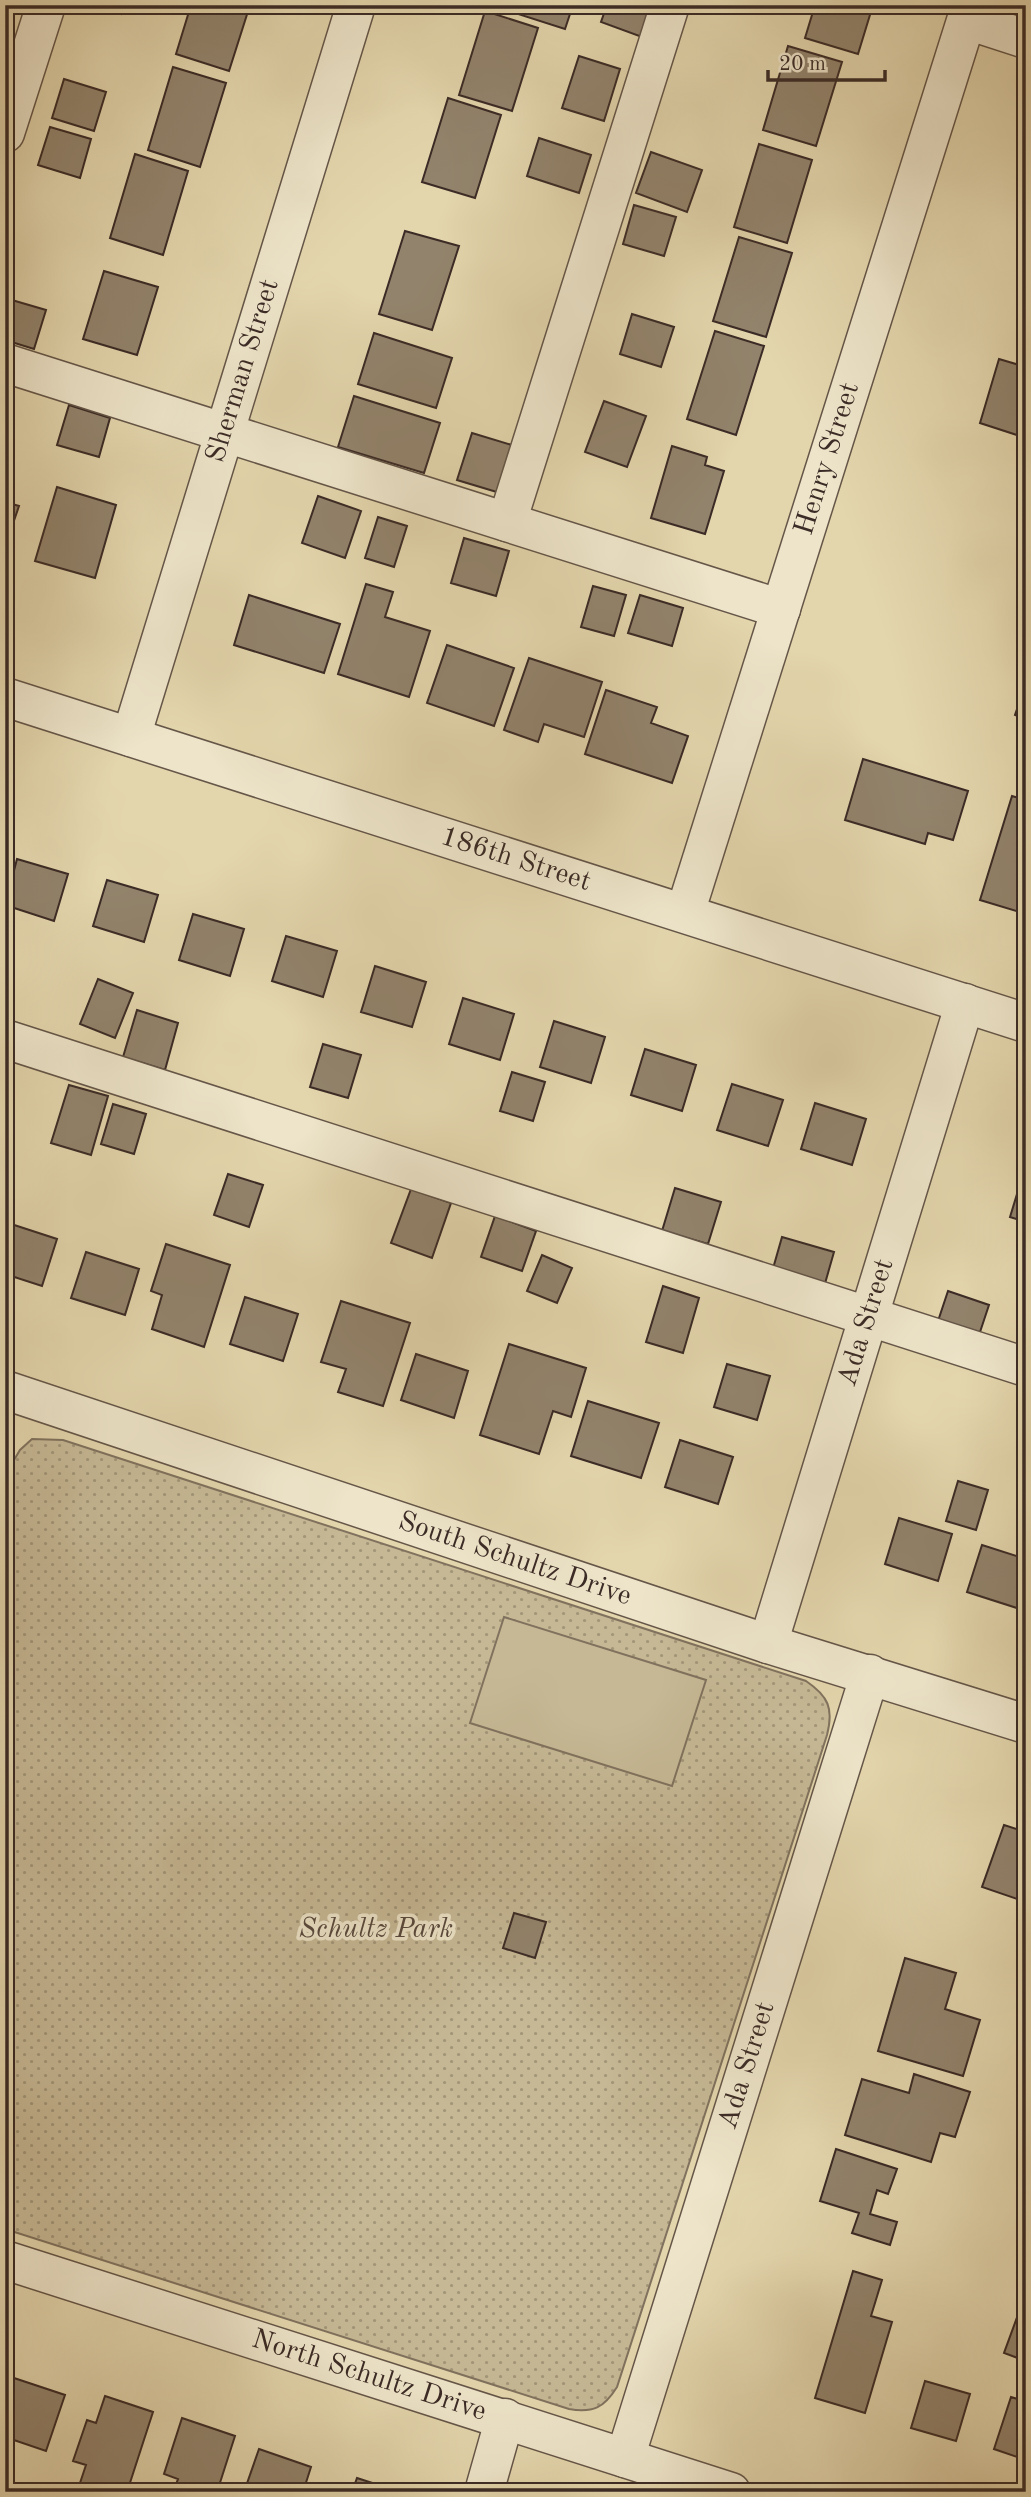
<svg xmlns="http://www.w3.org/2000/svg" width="1031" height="2497" font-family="'Old Standard TT',serif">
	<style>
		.park { fill: url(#park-dots); stroke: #80725e; stroke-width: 2 }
		.garden { fill: #c6b895; stroke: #80725e; stroke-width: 2 }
		.building { fill: #92836c; stroke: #3b2b26; stroke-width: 2 }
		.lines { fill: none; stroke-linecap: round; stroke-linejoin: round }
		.minor-casing { stroke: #655648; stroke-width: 41 }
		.minor { stroke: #ede4c9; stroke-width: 38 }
		.labels { text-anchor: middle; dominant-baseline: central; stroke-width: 7; stroke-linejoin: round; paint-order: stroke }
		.street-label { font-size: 28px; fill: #3b2b26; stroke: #ede4c9 }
		.park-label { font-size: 28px; font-style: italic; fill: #57473c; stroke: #ede4c9 }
	</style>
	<defs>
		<pattern id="park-dots" width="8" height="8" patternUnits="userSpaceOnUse" patternTransform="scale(1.75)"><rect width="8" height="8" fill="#c6b895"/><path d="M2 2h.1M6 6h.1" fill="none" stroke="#a29679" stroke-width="1.8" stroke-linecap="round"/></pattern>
	</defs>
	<rect width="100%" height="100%" fill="#e3d5ac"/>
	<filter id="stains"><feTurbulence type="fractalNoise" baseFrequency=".00286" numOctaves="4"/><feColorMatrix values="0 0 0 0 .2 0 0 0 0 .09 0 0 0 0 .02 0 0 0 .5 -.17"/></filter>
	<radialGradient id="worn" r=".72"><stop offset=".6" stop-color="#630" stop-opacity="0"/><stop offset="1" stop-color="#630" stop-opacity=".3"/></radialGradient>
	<path class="park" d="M32,1439L63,1440L806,1681C828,1696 834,1708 827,1735L617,2387C604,2408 593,2413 569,2409L5,2229V1475L20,1450Z"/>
	<path class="garden" d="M504,1617L706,1680L672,1786L470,1723Z"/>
	<path class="building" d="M93,5H123L121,14Z
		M191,5H250L229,71L176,54Z
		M490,5H573L565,29Z
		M607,5H653L642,37L601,22Z
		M815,5H873L858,54L805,38Z
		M485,11L538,28L512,111L459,95Z
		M788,46L842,62L816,146L763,130Z
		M579,56L620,69L604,121L562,108Z
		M173,67L226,83L200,167L148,150Z
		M64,79L106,92L94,131L52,118Z
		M448,98L501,115L475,198L422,182Z
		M50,127L91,139L80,178L38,165Z
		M539,138L591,155L579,193L527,176Z
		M759,144L812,160L787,243L734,227Z
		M651,152L702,170L687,212L636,193Z
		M135,154L188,171L163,255L110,238Z
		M634,205L676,217L664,256L623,244Z
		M405,231L459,246L432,330L379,314Z
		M739,237L792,253L766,337L713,321Z
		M104,271L158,287L137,355L83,339Z
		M5,298L46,310L34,349L5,340Z
		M632,314L674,327L661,367L620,354Z
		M715,331L764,346L736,435L687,419Z
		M374,333L452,358L436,408L358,384Z
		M999,359L1026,367V438L980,423Z
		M354,396L440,423L424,473L338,447Z
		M604,401L646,416L627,467L585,452Z
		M69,405L110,418L99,457L57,445Z
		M472,433L515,446L500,493L457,480Z
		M672,446L707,457L705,465L724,471L705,534L651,518Z
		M57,487L116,505L95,578L35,561Z
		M318,496L361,511L345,558L302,543Z
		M5,502L19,506L5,547Z
		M378,517L407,526L394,567L365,558Z
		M464,538L509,551L496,596L451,583Z
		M366,584L393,592L385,617L430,631L409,697L338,674Z
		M593,586L626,595L614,636L581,627Z
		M249,595L340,624L324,673L234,645Z
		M640,595L683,608L672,646L628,633Z
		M447,645L514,668L494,726L427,703Z
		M529,658L602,682L584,737L544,724L538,742L504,730Z
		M1026,683V719L1015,715Z
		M606,690L657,707L651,723L688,736L672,783L585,754Z
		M863,759L968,791L953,840L928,833L925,844L845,820Z
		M1012,796L1026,800V914L980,900Z
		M17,859L68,874L54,921L5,905Z
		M107,880L158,895L144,942L93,926Z
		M193,914L244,929L230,976L179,960Z
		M286,936L337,951L323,997L272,981Z
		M375,966L426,982L412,1027L361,1012Z
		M98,979L133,993L115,1038L80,1024Z
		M463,998L514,1014L500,1060L449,1044Z
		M137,1010L178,1023L165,1070L123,1057Z
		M554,1021L605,1037L591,1083L540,1067Z
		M323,1044L361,1055L348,1098L310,1087Z
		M645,1049L696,1065L682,1111L631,1095Z
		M512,1072L545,1082L533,1121L500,1111Z
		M732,1084L783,1100L768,1146L717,1130Z
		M69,1085L108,1096L91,1155L51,1143Z
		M815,1103L866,1119L852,1165L801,1149Z
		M113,1104L146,1114L134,1154L101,1144Z
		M1024,1171L1026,1172V1222L1010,1217Z
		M228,1174L263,1185L249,1227L214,1215Z
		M675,1188L721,1202L708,1244L662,1231Z
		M411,1189L451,1203L432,1258L391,1243Z
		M495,1216L536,1231L522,1271L481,1257Z
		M5,1222L57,1239L42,1286L5,1274Z
		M782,1237L834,1252L824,1287L772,1272Z
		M166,1244L230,1265L204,1347L152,1329L162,1295L151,1291Z
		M86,1252L139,1269L125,1315L71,1298Z
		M542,1255L572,1268L557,1303L527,1291Z
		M663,1286L699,1298L683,1353L646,1342Z
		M948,1291L989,1305L979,1335L938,1321Z
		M245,1297L298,1314L283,1361L230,1344Z
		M341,1301L410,1323L383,1406L338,1392L346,1369L321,1362Z
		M509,1344L586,1368L571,1417L553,1411L539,1454L480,1435Z
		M416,1354L468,1371L454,1418L401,1400Z
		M727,1364L770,1376L757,1420L714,1407Z
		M588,1401L659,1423L641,1478L571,1456Z
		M680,1440L733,1457L718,1504L665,1487Z
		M958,1481L988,1490L976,1530L946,1521Z
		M899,1518L952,1534L938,1581L885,1564Z
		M982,1545L1026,1559V1590L1020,1609L967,1592Z
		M1004,1825L1026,1832V1902L982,1887Z
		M514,1913L546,1922L535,1958L503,1948Z
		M905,1958L956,1973L945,2009L980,2020L963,2076L878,2051Z
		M914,2074L970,2092L955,2137L940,2133L931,2162L845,2135L862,2079L909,2093Z
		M836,2149L897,2169L888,2194L877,2190L870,2214L897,2222L890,2245L852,2233L859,2213L820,2201Z
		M853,2271L882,2280L871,2316L892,2322L865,2413L815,2398Z
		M1023,2301L1026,2302V2361L1004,2353Z
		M5,2375L65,2395L46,2451L5,2437Z
		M925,2381L970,2394L956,2441L911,2428Z
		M1026,2387V2460L994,2449L1011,2397L1021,2400Z
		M105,2396L153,2412L127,2492L78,2489L86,2465L73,2461L87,2420L96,2423Z
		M182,2418L235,2436L217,2492H173L178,2479L164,2474Z
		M259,2449L311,2467L303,2492H244Z
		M357,2478L400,2492H352Z"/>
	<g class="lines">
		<defs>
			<g id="minor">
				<path d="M967,20L1026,39"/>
				<path d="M5,133L46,5"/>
				<path d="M5,363L781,609"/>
				<path d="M507,522L670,5"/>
				<path id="s1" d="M5,697L1026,1023"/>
				<path id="s2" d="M131,737L356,5"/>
				<path id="s3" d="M685,913L971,5"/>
				<path d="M5,1039L1026,1367"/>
				<path id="s4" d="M5,1390L768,1644L1026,1724"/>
				<path id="s5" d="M768,1644L965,1003"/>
				<path id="s6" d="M5,2260L731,2492"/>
				<path id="s7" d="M625,2458L870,1674"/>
				<path d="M484,2492L505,2418"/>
			</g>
		</defs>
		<use href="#minor" class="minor-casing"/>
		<use href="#minor" class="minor"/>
	</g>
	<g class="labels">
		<g class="street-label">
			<text stroke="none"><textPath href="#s2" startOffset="383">Sherman Street</textPath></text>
			<text stroke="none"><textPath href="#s3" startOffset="476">Henry Street</textPath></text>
			<text stroke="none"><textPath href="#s1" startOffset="536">186th Street</textPath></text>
			<text stroke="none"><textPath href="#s5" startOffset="336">Ada Street</textPath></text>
			<text stroke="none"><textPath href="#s4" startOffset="537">South Schultz Drive</textPath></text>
			<text stroke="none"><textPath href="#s7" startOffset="411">Ada Street</textPath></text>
			<text stroke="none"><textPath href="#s6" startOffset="382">North Schultz Drive</textPath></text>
		</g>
		<g class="park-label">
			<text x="376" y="1930">Schultz Park</text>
		</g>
	</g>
	<rect width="1031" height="2497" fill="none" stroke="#e3d5ac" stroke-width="28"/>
	<rect x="7" y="7" width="1017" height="2483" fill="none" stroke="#3b2b26" stroke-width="3.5"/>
	<rect x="14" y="14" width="1003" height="2469" fill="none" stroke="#3b2b26" stroke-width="2"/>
	<path d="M768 70v10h117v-10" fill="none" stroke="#3b2b26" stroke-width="3.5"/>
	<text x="779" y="70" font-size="21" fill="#3b2b26" stroke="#ede4c9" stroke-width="5" paint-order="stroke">20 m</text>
	<rect width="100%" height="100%" filter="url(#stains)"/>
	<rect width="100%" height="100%" fill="url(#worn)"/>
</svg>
